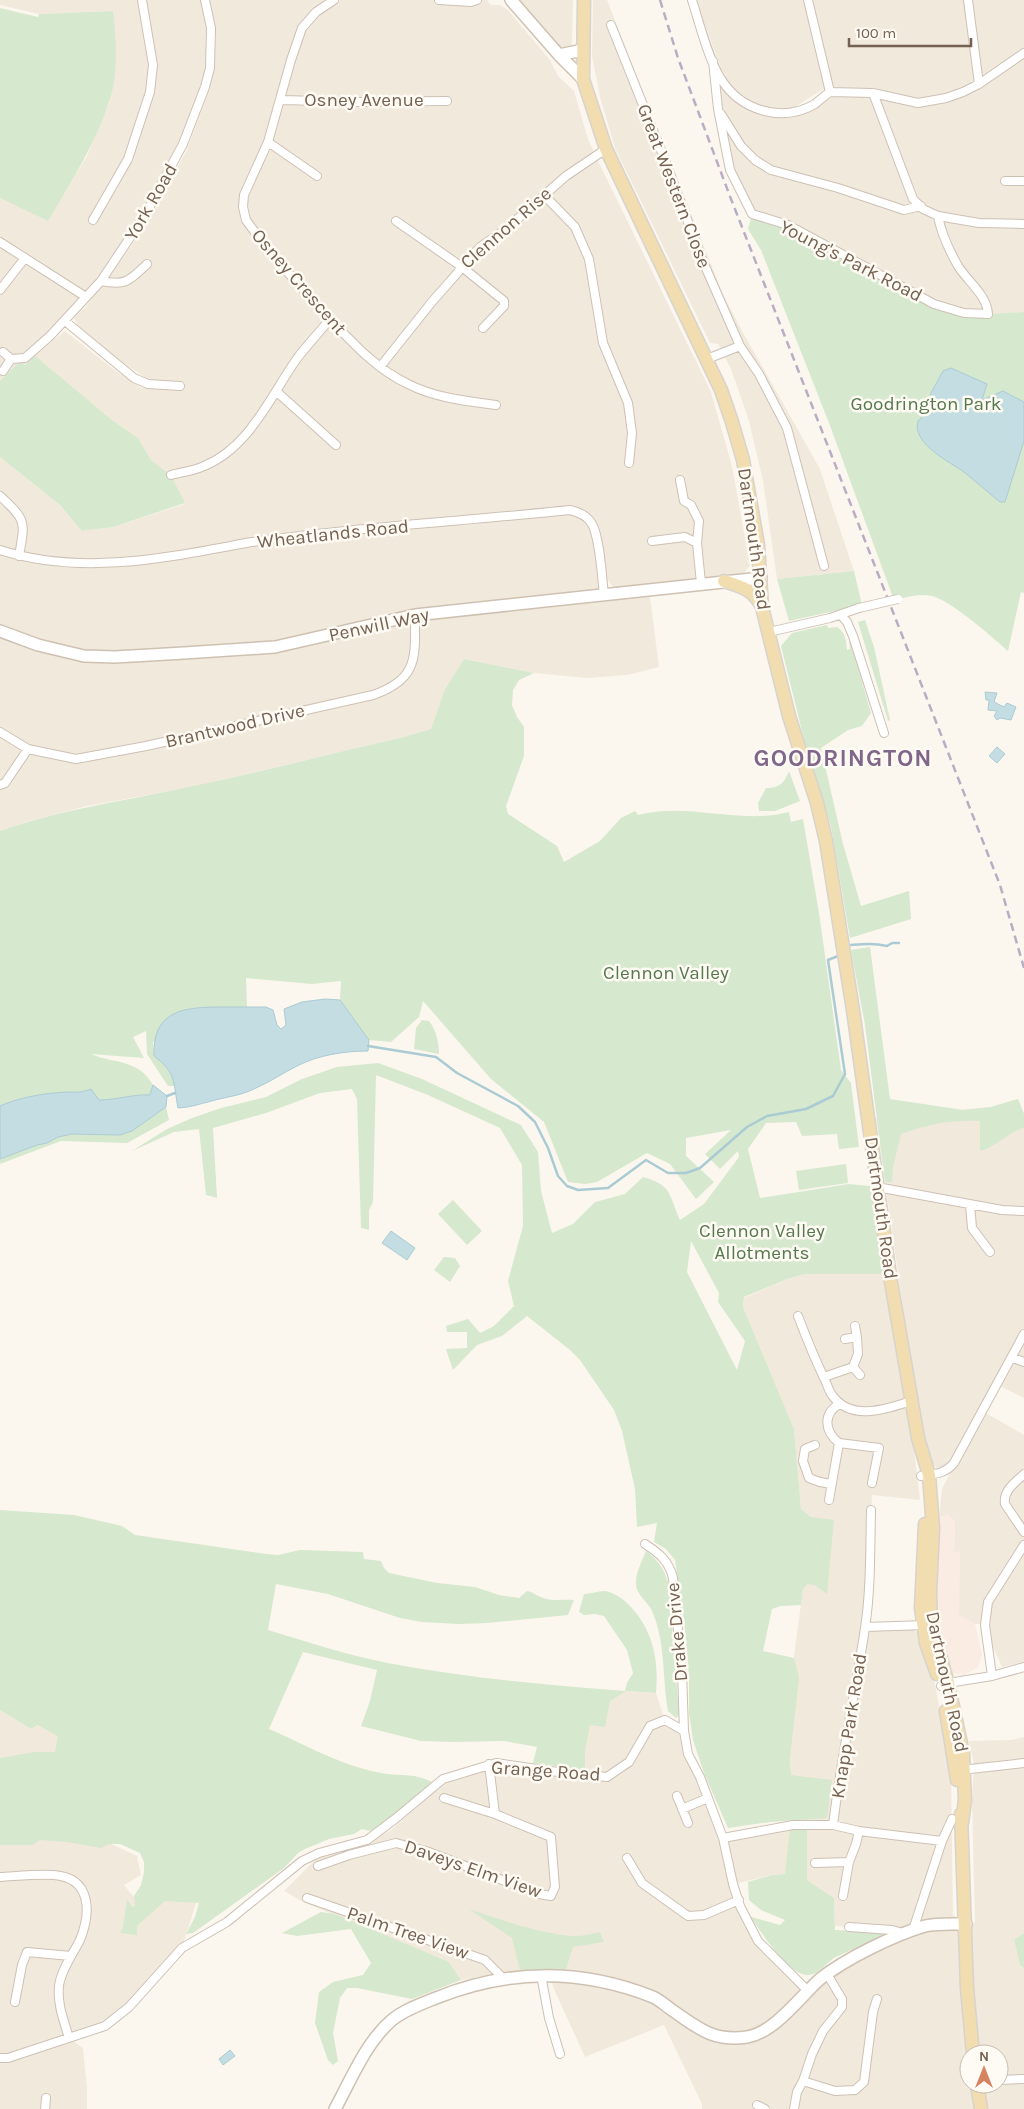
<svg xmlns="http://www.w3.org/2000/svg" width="1024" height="2109" font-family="Karla,sans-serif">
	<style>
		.residential { fill: #f2e9dd; fill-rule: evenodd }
		.commercial { fill: #faebe3 }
		.green { fill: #d6e8cd; fill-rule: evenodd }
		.water { fill: #c4dde3; stroke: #abcbd4 }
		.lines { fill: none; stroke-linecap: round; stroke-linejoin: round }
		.stream { stroke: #abcbd4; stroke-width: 2.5 }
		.street-casing { stroke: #cdc0b4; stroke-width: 10 }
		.secondary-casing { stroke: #cfc1b2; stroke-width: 14 }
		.primary-casing { stroke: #d8d3cf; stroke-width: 15 }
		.street { stroke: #fff; stroke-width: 8 }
		.secondary { stroke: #fff; stroke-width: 11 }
		.primary { stroke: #f1ddaf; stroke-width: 12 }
		.rail { stroke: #bbacc5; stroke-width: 2.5; stroke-dasharray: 8 5; stroke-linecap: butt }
		.street-bridge-casing { stroke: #cdc0b4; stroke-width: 10; stroke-linecap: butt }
		.street-bridge { stroke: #fff; stroke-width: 8 }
		.labels { text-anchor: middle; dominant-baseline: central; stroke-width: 5; stroke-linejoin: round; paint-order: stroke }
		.street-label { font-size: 19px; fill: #756152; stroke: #fefaf4 }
		.park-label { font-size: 19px; fill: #55784c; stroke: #fefaf4 }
		.district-label { font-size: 24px; font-weight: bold; letter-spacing: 1px; fill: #806689; stroke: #fefaf4 }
	</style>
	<rect width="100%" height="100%" fill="#fbf7ee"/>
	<path class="residential" d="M0,0H205L210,68L183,144L118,257L37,354L65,331L116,371L142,388L179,391L184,384L149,380L107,352L79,327L74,318L87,305L132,245L186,152L206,99L214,71L216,36L210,0H487L491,5H500L508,10L550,60L558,76L574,91L588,139L600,165L711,392L732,466L750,565L743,575L615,590L606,577L599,529L595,520L588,512L571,508L248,543L570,510L592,524L604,594L649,589L659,667L627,675L588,678L534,673L464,659L445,689L431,729L400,738L187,788L87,806L26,822L0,831V457L60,505L82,531L113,527L185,504L171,475L151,460L138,438L112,420L35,357L25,365L19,362L0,381V198L48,220L87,156L110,101L113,11L39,14L0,5Z
		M517,0H573L572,44L567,49H559Z
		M593,0H607L722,292L741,329L820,469L854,571L777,579L763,481L749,421L731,369L718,344L710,343L615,148L600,97L592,56Z
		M696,0H1024V312L988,314L934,304L752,214L730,170L713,61L728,89L768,113L797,110L830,92L828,86L790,110H766L730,87L720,66Z
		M1018,1099L1024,1114V1398L998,1385L950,1464L937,1468L929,1461L916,1400L876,1118L991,1107Z
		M845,1273L884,1274L912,1432L920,1500L872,1495L865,1627L912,1629L919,1634L935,1684L951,1771L953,1915L966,1924L975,1923L972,1800L974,1764L969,1741L1011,1740L1024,1737V1933L1014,1940L1020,1965L1024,1968V2109H702V2104L664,2025L585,2057L553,1987L550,1969H529L461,1980L449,1962L303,1902L284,1891L318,1857L368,1843L391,1830L444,1783L494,1766L549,1775L581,1778L585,1770V1752L596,1689L656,1693L665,1720L684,1731L723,1838L793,1825V1820L827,1817L791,1776L788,1700L803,1589L808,1584L811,1517L801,1509L794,1429L743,1307L744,1298L787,1279L805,1274ZM785,1874L807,1880L834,1898L835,1926L892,1930L879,1945L808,1991L758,1941L734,1884L772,1875ZM969,2054H999V2084H969Z
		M986,1413L1024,1435V1662L1002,1667L992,1645L990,1624H975L958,1615L960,1552H954L955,1522L948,1515L939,1517L942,1489L950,1473L958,1465Z
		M0,1710L31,1729L36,1725L58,1735L77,1828L137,1856L141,1875L124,1885L138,1902L163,1899L196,1903L182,1948L129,2007L105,2026L70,2039L83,2048L87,2089V2109H0Z"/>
	<path class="commercial" d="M948,1515L955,1522L954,1552L960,1551L959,1615L975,1624L982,1655L978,1667L963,1676L948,1671L936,1627L934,1577L939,1517Z"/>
	<path class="green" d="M0,8L38,17L39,14L113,11C116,40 119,74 109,102C95,145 71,182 48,221L0,198Z
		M752,214L788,225L934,304L988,314L1024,312V593L1021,592L1008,651C992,637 952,601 932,596C919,593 907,597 894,600L829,423L761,250L748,229Z
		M35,356L112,420L138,438L151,460L171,475L185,503L113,527L82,531L60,505L0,457V381L19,362L25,365Z
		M854,571L862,605L789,621L777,579Z
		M865,620L874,647L890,720L888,721L858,622Z
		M827,625L828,628L837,627C846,633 846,641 847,650L850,649L849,641L851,643L871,713L862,726L848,730L821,748L843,844L861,906L909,891L911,919L850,938L831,827L805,743L781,646L792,633Z
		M464,659L534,673L519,680L513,690L512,705L517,717L524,727V756L506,806L508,814L557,846L564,862L600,841L621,818L635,811L638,815C689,802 737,825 789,812L791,822L803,819L819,913L841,1070L851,1083L859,1147L839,1149L837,1134L802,1136L796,1122L766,1123L748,1149L760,1198L849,1184L870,1186L884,1274H805L787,1279L744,1297L743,1307L794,1429L801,1509L811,1517L834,1520L827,1594L815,1585L808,1584L803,1589L801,1605L781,1606L772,1609L763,1651L794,1658L799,1678L790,1758L791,1775L832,1780L827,1818L770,1822L728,1828L704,1773L693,1740L689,1713V1676L684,1620L675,1560L666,1549L654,1542L657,1523L637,1527L635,1489L622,1431L614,1410L580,1360L570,1350L527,1316L502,1336L477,1345L453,1370L446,1349L467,1348V1332H447L446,1326L468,1319L480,1333L494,1326L514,1306L508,1281L523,1226L522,1165L500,1128L428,1095L376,1075L373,1202L369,1210V1230L361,1228L357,1099L352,1089L320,1093L266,1113L213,1128L217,1198L206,1195L199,1129L174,1132L132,1151L167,1129L192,1118L221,1108L266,1097L302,1079L337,1067L378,1063L422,1079L521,1125L538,1152L541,1191L552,1233L573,1224L595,1202L625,1194L643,1177C673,1185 669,1196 680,1220L704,1204L739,1157L738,1151L720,1169L705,1154L731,1130L686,1138V1156L714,1182L696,1199L670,1164L647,1153L597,1182L585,1184L568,1182L544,1122L491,1079L423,1001L419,1017L391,1042L369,1040L340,1000L341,981L312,984L246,978L247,1007H226L153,1042L154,1056C164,1064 174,1073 175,1086H168L147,1054L146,1031L133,1037L144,1058L91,1054C115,1064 138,1059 153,1085L150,1095C133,1094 117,1100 99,1100L90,1089C81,1093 77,1092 67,1092C45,1093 20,1098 0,1106V831C62,809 125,801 189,787C260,772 330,754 400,738L431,729L445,689ZM691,1241L719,1293L718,1302L745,1341L737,1370L687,1272Z
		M789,771L800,801L775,811H759L758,803L766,788C780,788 784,783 789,771Z
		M870,947L890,1099L963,1110L991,1107L1018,1099L1024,1114V1128C1007,1132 997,1147 980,1151V1121C949,1120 930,1124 901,1134L893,1167L892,1182H885L865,1025L851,950Z
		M422,1020L429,1021C436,1030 439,1042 439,1054L414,1049L416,1028Z
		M166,1107L169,1120L127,1143L61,1141L0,1164V1159L37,1145L47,1143L58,1137L72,1134L120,1135L132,1131Z
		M846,1164L848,1183L799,1190L796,1171Z
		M453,1200L482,1231L467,1245L438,1214Z
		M444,1257L455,1258L460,1266L450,1282L434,1270Z
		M0,1510L74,1515L122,1526L135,1535L266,1554L278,1555L300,1550L363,1552L364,1559L381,1561L384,1568L389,1573L437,1583L475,1587L499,1595L519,1598L527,1591C533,1592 535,1595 541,1597C551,1602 563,1599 574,1600L568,1615L487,1623L458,1624L422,1622L400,1618L328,1594L276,1584L268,1630C307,1642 347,1655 388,1663C466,1678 547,1685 625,1691L627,1683L633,1673L627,1650L604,1616L595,1614L584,1615L579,1612L584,1594C591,1594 598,1591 604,1591C611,1591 622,1598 627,1603C653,1628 659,1659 656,1693L626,1691L610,1701L605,1727L590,1725L585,1752V1770L533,1763L537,1747L504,1741L452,1742L421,1741L361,1726L370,1701L377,1670L303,1652L269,1729C304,1744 338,1764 376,1772C395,1777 414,1772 432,1782L393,1817L370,1831L362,1829L354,1834L329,1839L305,1849L298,1853L284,1868L193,1933L186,1934L195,1917L199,1903L165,1901L137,1926V1935L120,1933L123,1927L127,1900L133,1907L135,1906L134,1896L141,1885L144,1872V1862L140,1853L120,1844H109L101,1848L67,1842L40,1840L33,1845H0V1758L34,1752H55L58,1736L37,1725L31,1729L0,1710Z
		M646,1551C659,1561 665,1570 669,1586L679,1715L676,1718L668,1711C662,1677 666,1643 652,1611C648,1602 636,1594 636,1585C635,1574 642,1561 646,1551Z
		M807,1828V1880L834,1898L835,1930L890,1932C872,1942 852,1949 834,1958C826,1963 819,1974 809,1975C790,1978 760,1931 751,1917L780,1925L785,1920L761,1910L749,1900L748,1882L772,1875L785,1874L790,1829Z
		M469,1909C498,1919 547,1936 577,1936C585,1936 593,1933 600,1932L604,1942L573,1947L566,1969L520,1970L512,1938Z
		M321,1912L335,1914L449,1962L461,1980L412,1999L357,1988H347L340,1998L333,2033L338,2061L333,2065L328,2060L315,2023L319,1992L333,1982L363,1975L371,1963L351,1929L297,1936L282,1933Z
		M1024,1933V1968L1020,1965L1014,1940Z"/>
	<path class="water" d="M951,368L987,384L982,400L1003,391L1024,402V441L1005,502H1000C988,492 976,482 964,472C952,463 911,444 918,421L930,410L931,393L943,371Z
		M985,692L997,693L994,702L1004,707L1007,703L1016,707L1011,720L1000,718L997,720L994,716L997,711L988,710L989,700H986Z
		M997,747L1005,754L997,763L989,756Z
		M325,999L340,1000L369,1040L368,1051C345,1051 318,1055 297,1066C283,1073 270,1082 256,1088C241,1096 224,1097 208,1102C195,1105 192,1107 178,1108C173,1083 177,1073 154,1056C152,1009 186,1007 223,1007C237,1007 251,1007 266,1007L273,1010L277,1025L281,1029L286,1025L284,1009L302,1002Z
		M153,1085L167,1096L166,1107L132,1131L120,1135L72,1134L58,1137L47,1143L37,1145L0,1159V1106C20,1097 46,1093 67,1092C77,1092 81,1093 91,1089L99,1100C117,1100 133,1094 150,1095Z
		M391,1231L415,1248L407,1260L382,1243Z
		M230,2050L235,2056L223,2065L219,2059Z"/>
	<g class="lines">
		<path class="stream" d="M851,945C864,944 873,943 887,946L892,943H899
			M368,1046L436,1057L457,1073L518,1106L535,1122L548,1148L558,1176L567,1186L578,1190L608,1188L646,1160L668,1173H686L700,1168L747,1127L767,1116L806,1109L833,1096L845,1074L828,960L838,956
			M167,1096L175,1093"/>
		<defs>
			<path id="street" d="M334,0L316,12L302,28L291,60L268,142L244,195L243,207L246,220C271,255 300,287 330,319C353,343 376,369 408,384C435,398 467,401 496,405
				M439,0L471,2L477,0
				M692,0C699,22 709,61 721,79C741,111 782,123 815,104C820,100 825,95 830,92L873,93L918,103L946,98L963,92L979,84L1024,53
				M808,0L830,92
				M968,0L979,84
				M611,25L665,160L701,257L740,346L759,374L787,428L824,566
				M713,61L718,109L730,170L752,214L788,225L934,304L964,313L988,314C987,295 968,282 958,266C949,250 941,233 938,216L923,209L913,199L873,93
				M282,100L357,102L447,101
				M721,114L741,146L755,160L771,170L838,188L904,210L921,206
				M268,142L317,176
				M1005,181H1024
				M544,195L575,227L589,259L603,343L628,403L632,433L629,463
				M938,216L979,223L1024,224
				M93,220L128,159L150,92L153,65L142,0
				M396,221L462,267L504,301V306L483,328
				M0,242L86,297
				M101,281C126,286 129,281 147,264
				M0,290L25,258
				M65,321L134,378L148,384L180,386
				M3,352L11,359
				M707,359L740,346
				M380,367L431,303L480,247L506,229L566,176L606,149
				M3,371L11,359L25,358L50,336L101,281L145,215L183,144L205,87L210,68L211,28L205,0
				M277,392L336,445
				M171,475C182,472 194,471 204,466C249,448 270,397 296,360C306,346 319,333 330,319
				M680,480L684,501L691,505L699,521L697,543L701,583
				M0,496C27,521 25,521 19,556
				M652,541L685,537L697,543
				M0,550C82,576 165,558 246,543C270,539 294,537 317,534C401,524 486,519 570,510C579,512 587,515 592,524C600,538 602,578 604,595
				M841,615L847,622L853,636L884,733
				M769,632L830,618L859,608
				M0,732L28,749L76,759L146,746L373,695C419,679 415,657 415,615
				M0,785L5,783L28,749
				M877,1187L1002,1210L1024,1211
				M970,1204L972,1228L990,1252
				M798,1316C806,1337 814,1357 824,1378C827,1383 828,1390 832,1395C851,1422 886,1409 911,1401
				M855,1326L857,1337
				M845,1339L857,1337L858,1354L853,1367
				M1013,1358L1024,1362
				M824,1377L853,1367L860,1375
				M839,1443L879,1448L872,1483
				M815,1445L805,1449L803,1461L809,1478L820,1482L831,1484
				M1024,1474C1015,1483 1003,1490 1005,1504L1024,1532
				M921,1476C934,1474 945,1474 954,1463L1024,1334
				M829,1500L839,1443C824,1431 823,1414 839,1404
				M645,1544C659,1553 669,1561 673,1578L682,1672L684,1731
				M865,1627L926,1625
				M992,1676L985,1625L988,1602L1024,1545
				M941,1686L948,1683L992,1676L1024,1667
				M961,1770L1024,1763
				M677,1796L688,1823
				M444,1798L495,1814
				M682,1809L708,1798
				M833,1825C841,1759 855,1694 865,1628C871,1589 870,1549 871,1510
				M723,1838L793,1825H833L859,1831L942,1841
				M627,1858L642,1883L688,1916L704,1915L739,1900
				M815,1863L849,1862
				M318,1866L349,1855L396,1843L426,1851L539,1894L551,1896L555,1887L551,1837L495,1814L489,1764
				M0,1877C18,1876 36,1874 54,1875C92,1878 91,1913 80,1940C73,1954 61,1970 59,1986C57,2004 64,2021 69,2038
				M843,1896L849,1862L856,1844L859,1831
				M307,1898L485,1960L503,1978
				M849,1927L892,1930L903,1933
				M913,1930L942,1841L952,1819
				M541,1975L549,2018L560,2054
				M15,2002L22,1965L27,1952L71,1956
				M0,2058H8L105,2026L129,2007L182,1948L227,1922L302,1861L319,1853L367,1840L395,1819L443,1779L496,1763L565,1773L607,1777L629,1762L650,1726L665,1720L684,1731L688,1754L700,1777L723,1838L733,1884L740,1906L758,1941L808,1991
				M999,2080L1024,2079
				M803,2081L835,2091L855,2090L864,2082L873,2012L877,1999
				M757,2105L765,2109
				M45,2109L46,2098
				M794,2109L797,2092L803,2081L812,2054L823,2031L842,2007V1999L827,1974"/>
			<path id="secondary" d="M511,0L559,55L583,79
				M559,55L583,50
				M0,631L38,645L84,656L115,657L184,653L275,647L415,615L761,578
				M335,2109C351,2080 366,2042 392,2020C404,2010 421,2004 436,1998C508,1969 580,1968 653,1997C660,2000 666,2006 672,2010C698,2028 713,2042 747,2037C774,2033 800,1997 820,1979C845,1959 894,1935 925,1926C938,1923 952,1924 966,1924"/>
			<path id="primary" d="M584,0L583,79L606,149L721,390L732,422L743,460L758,545L762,607L789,716L817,803L826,841L853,1010L890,1276L918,1438L929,1475L933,1528L930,1592L931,1625L948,1683L963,1753L965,1800L962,1823
				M724,581C742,587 753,589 762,607
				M925,1524L921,1608L926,1643L937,1674
				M946,1711L957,1780
				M961,1814L967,1988L973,2054
				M977,2084L981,2109"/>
		</defs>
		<use href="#street" class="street-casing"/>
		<use href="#secondary" class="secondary-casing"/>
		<use href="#primary" class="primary-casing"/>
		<use href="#street" class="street"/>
		<use href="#secondary" class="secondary"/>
		<use href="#primary" class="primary"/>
		<path class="rail" d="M660,0L678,58L731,199L1000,885L1024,968"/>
		<defs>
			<path id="street-bridge" d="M859,608L898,599"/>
		</defs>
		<use href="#street-bridge" class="street-bridge-casing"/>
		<use href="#street-bridge" class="street-bridge"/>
	</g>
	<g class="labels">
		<g class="street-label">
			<text x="364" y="100">Osney Avenue</text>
			<text transform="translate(674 186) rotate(69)">Great Western Close</text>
			<text transform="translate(151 202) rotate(-60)">York Road</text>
			<text transform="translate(506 228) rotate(-41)">Clennon Rise</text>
			<text transform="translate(851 261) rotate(27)">Young's Park Road</text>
			<text transform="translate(299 282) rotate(49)">Osney Crescent</text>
			<text transform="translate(333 534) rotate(-6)">Wheatlands Road</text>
			<text transform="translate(754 539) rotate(82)">Dartmouth Road</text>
			<text transform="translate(379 625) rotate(-12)">Penwill Way</text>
			<text transform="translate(235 726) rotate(-13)">Brantwood Drive</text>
			<text transform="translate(881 1208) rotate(82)">Dartmouth Road</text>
			<text transform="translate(677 1632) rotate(-95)">Drake Drive</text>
			<text transform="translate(947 1682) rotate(78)">Dartmouth Road</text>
			<text transform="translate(849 1726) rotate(-81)">Knapp Park Road</text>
			<text transform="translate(546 1771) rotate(4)">Grange Road</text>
			<text transform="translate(473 1869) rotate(19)">Daveys Elm View</text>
			<text transform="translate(408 1933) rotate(19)">Palm Tree View</text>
		</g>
		<g class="park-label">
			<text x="926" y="404">Goodrington Park</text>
			<text x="666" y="973">Clennon Valley</text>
			<text x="762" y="1231">Clennon Valley<tspan x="762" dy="22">Allotments</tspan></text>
		</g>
		<g class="district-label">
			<text x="843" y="758">GOODRINGTON</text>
		</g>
	</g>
	<g transform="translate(984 2069)"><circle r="24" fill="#fefaf4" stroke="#c7bdb3"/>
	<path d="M0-4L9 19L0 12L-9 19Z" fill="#d68362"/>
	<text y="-8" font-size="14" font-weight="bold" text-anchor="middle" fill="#756152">N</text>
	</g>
	<path d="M849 38v8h122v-8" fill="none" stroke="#756152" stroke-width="2.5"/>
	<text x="856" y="38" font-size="15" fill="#756152" stroke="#fefaf4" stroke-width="4" paint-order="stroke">100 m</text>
</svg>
